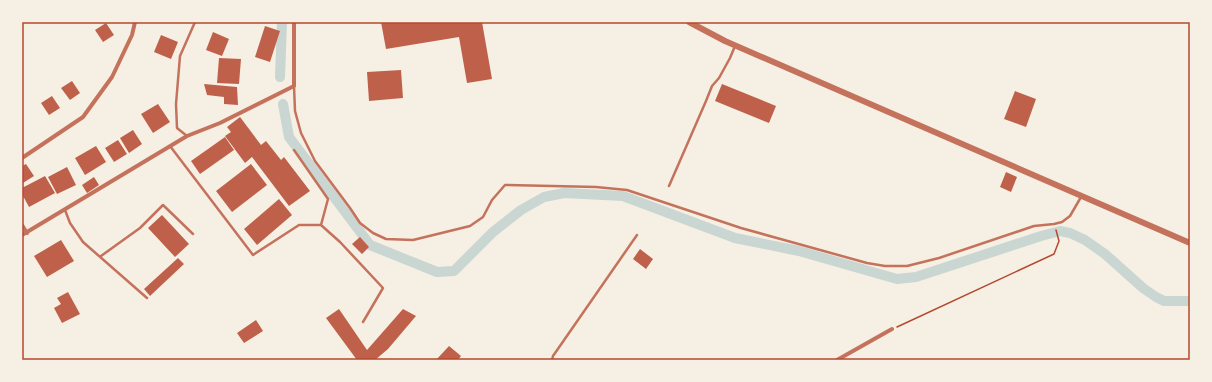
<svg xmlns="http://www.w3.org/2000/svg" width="1212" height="382" font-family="'Fira Sans',sans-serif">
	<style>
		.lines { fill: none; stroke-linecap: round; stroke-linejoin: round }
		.canal { stroke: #c9d6d2; stroke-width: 10 }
		.building { fill: #bf614a }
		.path { stroke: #b5482f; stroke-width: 1.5 }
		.service { stroke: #c5725c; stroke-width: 2.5 }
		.minor { stroke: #c5725c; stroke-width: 4 }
		.tertiary { stroke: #c5725c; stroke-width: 6 }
		.neatline { fill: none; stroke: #b5482f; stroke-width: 1.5 }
	</style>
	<rect width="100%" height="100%" fill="#f6efe4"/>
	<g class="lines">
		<path class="canal" d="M280,77L282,22
			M283,104L289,137L370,245L437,272L454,271L493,232L521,210L544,197L564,193L623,196L735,238L799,251L897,279L916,277L1041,236L1060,231L1070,233L1085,240L1105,254L1143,288L1156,297L1164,301H1190"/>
	</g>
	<path class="building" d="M381,22H482L492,79L467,83L459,37L386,49Z
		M106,23L114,35L103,42L95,30Z
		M265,26L280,31L270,62L255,57Z
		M213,32L229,39L222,56L206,50Z
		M161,35L178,42L171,59L154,52Z
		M219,58L241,59L239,84L217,83Z
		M401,70L403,98L369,101L367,72Z
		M72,81L80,93L70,100L61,88Z
		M204,84L237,87L238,105L224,104V97L207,95Z
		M722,84L776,106L769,123L715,101Z
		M1015,91L1036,99L1026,127L1004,119Z
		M52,96L60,108L49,115L41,103Z
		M158,104L170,122L153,133L141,114Z
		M240,117L261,145L266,141L281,160L284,157L310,191L289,206L252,157L245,163L225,136L231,132L227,127Z
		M133,130L142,144L129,153L120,138Z
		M225,137L234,150L200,174L191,161Z
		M118,140L127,154L114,162L105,148Z
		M96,146L106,162L85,175L75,158Z
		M26,164L34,176L23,183L22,181V166Z
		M251,164L267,185L232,212L216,191Z
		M67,167L76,185L57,194L48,177Z
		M1006,172L1017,177L1011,192L1000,187Z
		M45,176L55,193L29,207L22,194V188Z
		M94,177L99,185L87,193L82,185Z
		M279,199L292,215L257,245L244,229Z
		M162,215L189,244L175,257L148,228Z
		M360,237L369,247L362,254L352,244Z
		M61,240L74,261L47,277L34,256Z
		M640,249L653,259L646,269L633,259Z
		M178,258L184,264L150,296L144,289Z
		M68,292L80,314L62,323L54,308L61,304L57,298Z
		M339,309L367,350L403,309L416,316L388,349L375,360H357L326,318Z
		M256,320L263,331L244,343L237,333Z
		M449,346L461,356L458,360H436Z"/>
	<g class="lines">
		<path class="path" d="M897,327L1054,254L1059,241L1056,230"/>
		<path class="service" d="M294,86L295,111L301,133L315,161L350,208L360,223L373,233L386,239L413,240L470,226L483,217L492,200L505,185L596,187L627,190L741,228L867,263L885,266H907L939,258L1034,226L1054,224L1062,222L1070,216L1081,197
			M187,136L177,128L176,104L180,56L195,22
			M170,146L253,255L299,225H321L340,242L383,288L363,322
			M294,150L328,199L321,225
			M669,186L706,101L712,86L719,78L730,58L735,46
			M65,210L70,223L83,242L147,298
			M101,256L140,228L163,205L193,234
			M552,360L553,356L637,235"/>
		<path class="minor" d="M22,158L83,117L112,77L132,35L135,22
			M22,225L27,233
			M22,235L187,136L220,123L294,86V22
			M837,360L892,329"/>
		<path class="tertiary" d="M689,22L725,41L1190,243"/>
	</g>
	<rect width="1212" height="382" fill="none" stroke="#f6efe4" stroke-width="46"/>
	<rect x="23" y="23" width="1166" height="336" class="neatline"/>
</svg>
